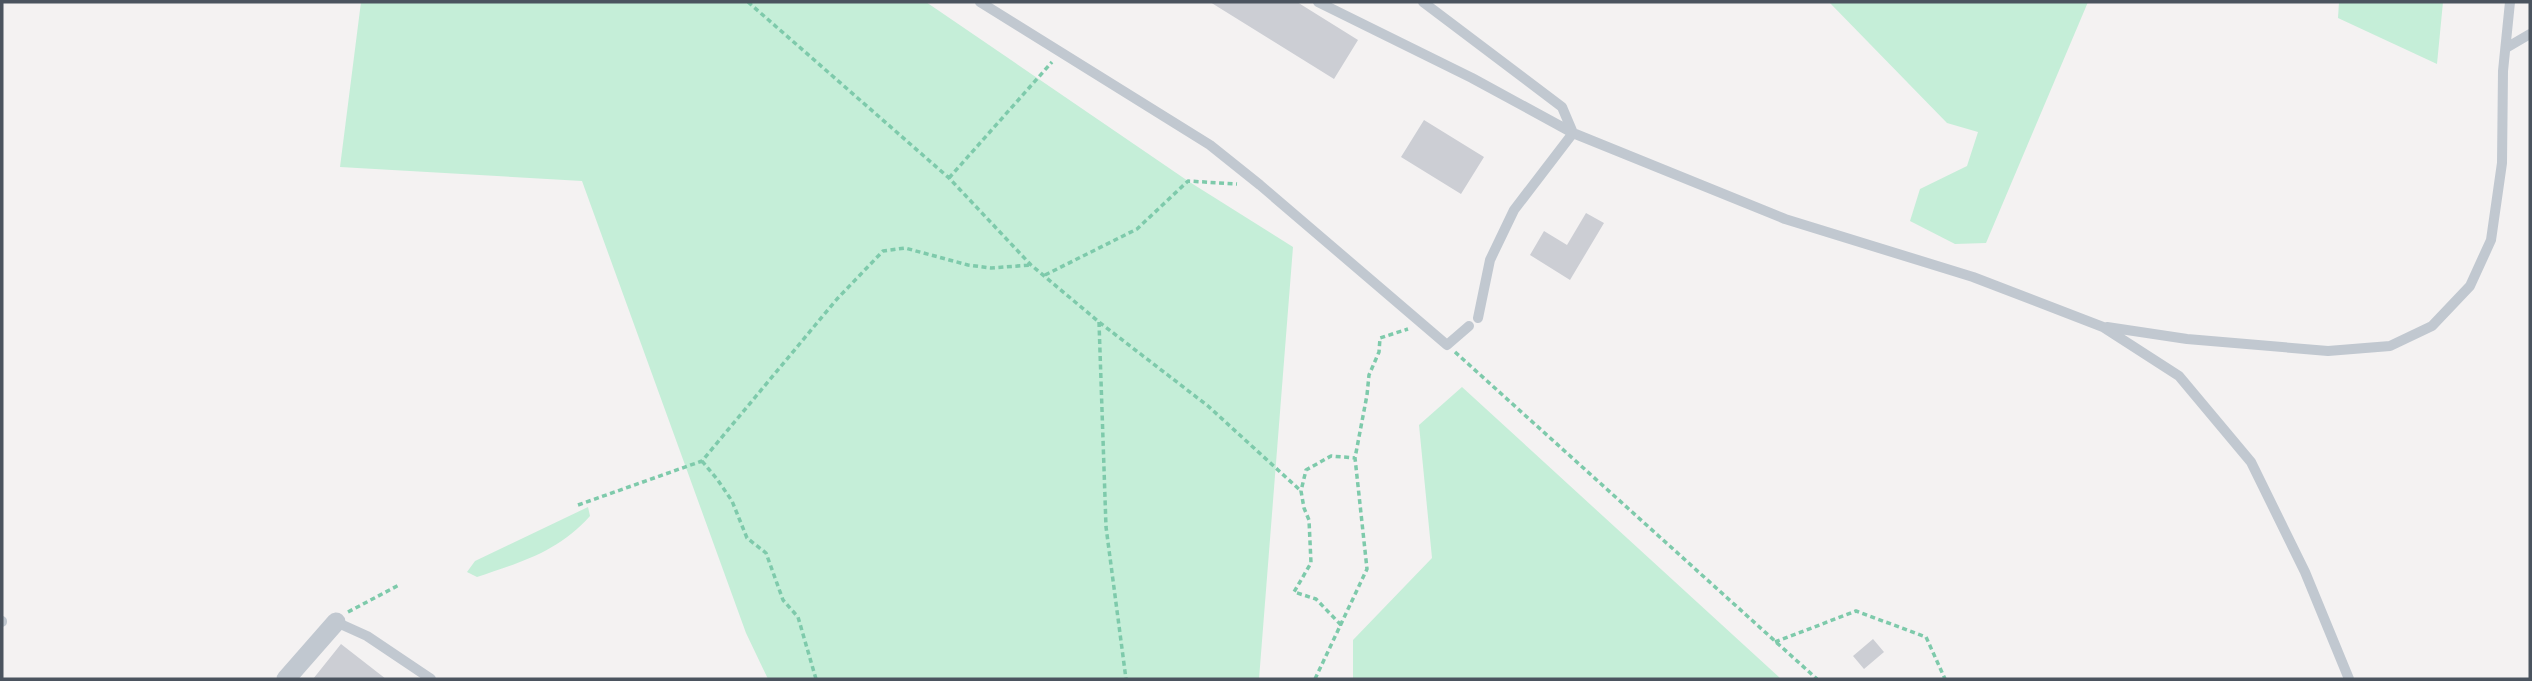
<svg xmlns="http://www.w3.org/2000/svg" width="2532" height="681" font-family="'DM Sans',sans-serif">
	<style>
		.green { fill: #c5eed8 }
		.building { fill: #ccced4 }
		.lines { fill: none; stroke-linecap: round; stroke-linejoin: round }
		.path { stroke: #7ecaab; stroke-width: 3.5; stroke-dasharray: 5 3.5; stroke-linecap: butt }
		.lane { stroke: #c1c8d0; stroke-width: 10 }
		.street { stroke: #c1c8d0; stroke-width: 19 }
	</style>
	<rect width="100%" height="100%" fill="#f4f2f2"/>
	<path class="green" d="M361,2H926L1188,181L1293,247L1259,679H768L746,633L582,181L340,167Z
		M1829,2H2088L1986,243L1955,244L1910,221L1920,189L1967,166L1978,132L1947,123Z
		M2339,2H2443L2437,64L2338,18Z
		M1462,387L1781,679H1353V640L1432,558L1419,425Z
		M588,507L590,516C558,552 521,562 477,577L467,572L475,561Z"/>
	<path class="building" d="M1210,2H1297L1358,40L1334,79Z
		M1424,120L1484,157L1461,194L1401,157Z
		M1586,213L1604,223L1570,280L1530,255L1544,231L1567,245Z
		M1873,639L1884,652L1864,669L1853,656Z
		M341,644L386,679H313Z"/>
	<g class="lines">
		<path class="path" d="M748,2L949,178L1031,265L1099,322L1208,406L1301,491
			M949,178L1052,62
			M1045,275L1137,229L1188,181L1237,184
			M1099,322L1106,527L1126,679
			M1455,352L1817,679
			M702,461L717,479L732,501L747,538L766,553L783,600L798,617L816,679
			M578,505L702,461L837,299L883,251L905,248L968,265L991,268L1031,265
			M348,612L399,585
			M1341,625L1316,599L1294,592L1311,563L1309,520L1304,508L1301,491L1306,470L1331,456L1355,458
			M1775,642L1856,611L1926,637L1945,679
			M1315,679L1367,569L1355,458L1367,395L1369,375L1379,352L1380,338L1408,329"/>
		<path class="lane" d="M980,2L1210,145L1260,185L1447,345L1469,326
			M1318,2L1472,78L1573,133L1785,219L1973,277L2103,327L2179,376L2251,462L2305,572L2349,679
			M1423,2L1562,107L1573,133
			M2506,48L2530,34
			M1478,318L1490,260L1514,210L1573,133
			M2107,327L2187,339L2328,351L2390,346L2432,326L2470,286L2491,240L2502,163L2503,71L2510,2
			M2,622V621
			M336,622L367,636L431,679"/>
		<path class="street" d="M286,679L336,622"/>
	</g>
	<rect width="2532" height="681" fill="none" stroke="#4b545f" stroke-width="7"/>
</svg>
